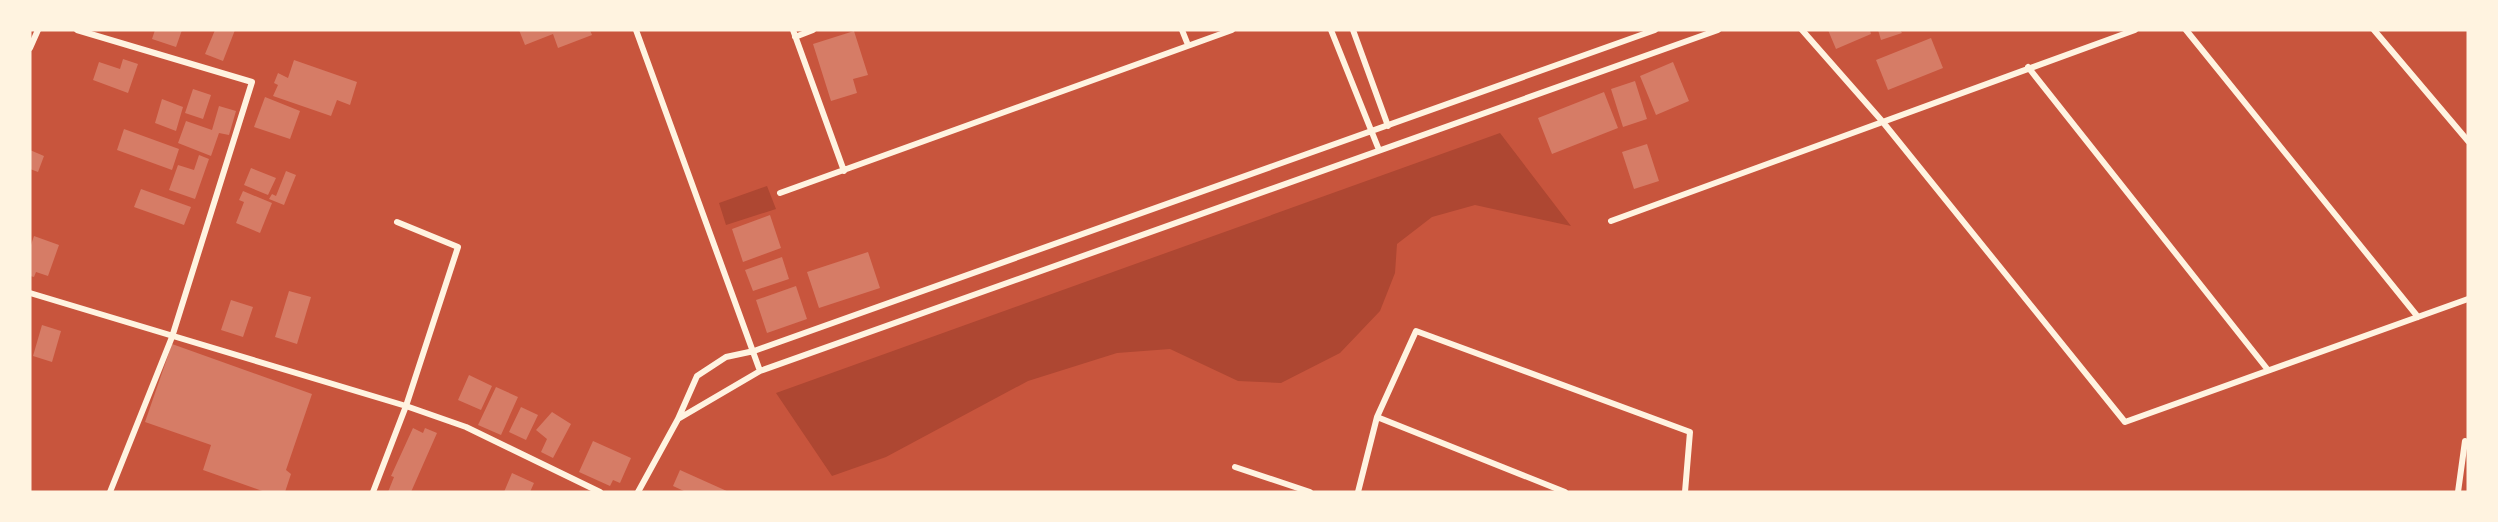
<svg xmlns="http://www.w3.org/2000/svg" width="2498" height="522" font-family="Ubuntu,sans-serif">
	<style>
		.green { fill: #ae4732 }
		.building { fill: #d67c66 }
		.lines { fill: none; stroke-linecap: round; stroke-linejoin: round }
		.minor { stroke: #fff3e0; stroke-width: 6 }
	</style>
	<rect width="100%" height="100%" fill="#c8553d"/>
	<path class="green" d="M1500,133L1571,226L1475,205L1432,217L1397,244L1395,273L1380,311L1340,353L1281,383L1238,381L1170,349L1117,353L1028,381L886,457L832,476L776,393Z
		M767,186L776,209L726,225L719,203Z"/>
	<path class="building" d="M155,30H182L176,47L152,39Z
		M215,30H235L223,61L205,54Z
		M519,30H590L592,35L558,48L553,34L525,45Z
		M1828,30H1870L1871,34L1836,49Z
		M1878,30H1900L1902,33L1881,40Z
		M854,31L868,75L853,79L857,93L831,101L813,44Z
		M1931,38L1943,68L1888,90L1876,60Z
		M123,59L138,64L128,93L93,80L99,62L120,69Z
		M294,60L357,82L350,105L337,100L331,116L273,96L278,85L274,83L278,73L288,78Z
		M1673,62L1689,101L1656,115L1640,76Z
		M1635,81L1647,119L1623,127L1611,89Z
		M193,89L211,95L203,119L185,113Z
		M1604,92L1618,128L1552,154L1538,118Z
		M265,97L300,111L290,139L254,127Z
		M162,99L183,107L176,131L155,123Z
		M219,106L236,111L229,135L219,133L211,156L178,143L186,121L212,130Z
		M124,129L179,149L172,170L117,150Z
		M1647,144L1659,181L1634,189L1622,152Z
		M30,150L44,156L38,172L30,169Z
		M199,155L209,159L195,199L169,190L178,165L194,170Z
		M251,168L276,178L268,195L244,185Z
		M286,171L296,175L284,205L269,199L272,194L276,196Z
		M141,189L191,207L184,225L134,207Z
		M243,191L272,203L260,233L236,223L244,202L239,200Z
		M770,215L781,248L743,262L732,229Z
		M34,236L59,245L48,276L36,272L34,277L30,276V248Z
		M868,252L880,288L819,308L807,272Z
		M782,257L789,279L753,291L745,270Z
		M796,286L807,319L767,333L756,300Z
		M289,291L311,297L297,344L275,337Z
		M231,300L253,307L243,337L221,330Z
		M42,325L61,331L52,362L33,356Z
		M172,344L312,394L286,470L291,474L285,492H265L203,470L211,445L145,422Z
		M469,375L492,386L481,410L458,400Z
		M496,387L518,397L501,435L478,425Z
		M521,407L538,415L526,440L509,432Z
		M552,412L571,424L553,458L541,452L547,439L536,430Z
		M413,428L423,433L425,428L437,433L411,492H388L394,477L391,476Z
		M593,441L631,458L620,483L613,480L610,486L579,472Z
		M680,470L729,492H686L673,486Z
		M512,473L534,483L530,492H504Z"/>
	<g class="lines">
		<path class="minor" d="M77,30L252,82L172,337L110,492
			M636,30L760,371
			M793,30L844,171
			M1182,30L1188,45
			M1331,30L1379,150
			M1353,30L1388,126
			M1802,30L1882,121L2125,422L2468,299
			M2186,30L2418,317
			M2374,30L2468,141
			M795,37L813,30
			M30,48L38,30
			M2028,67L2268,370
			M780,193L1232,30
			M1611,221L2135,30
			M30,293L406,406L466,427L600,492
			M1377,417L1565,492
			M678,419L760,371L1718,30
			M1235,467L1310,492
			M373,492L406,406L458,247L397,222
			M638,492L678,419L697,376L726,357L754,351L1655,30
			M1358,492L1377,417L1416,331L1690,432L1685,492
			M2458,492L2465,441"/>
	</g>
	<rect width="2498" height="522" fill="none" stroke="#fff3e0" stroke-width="63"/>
</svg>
